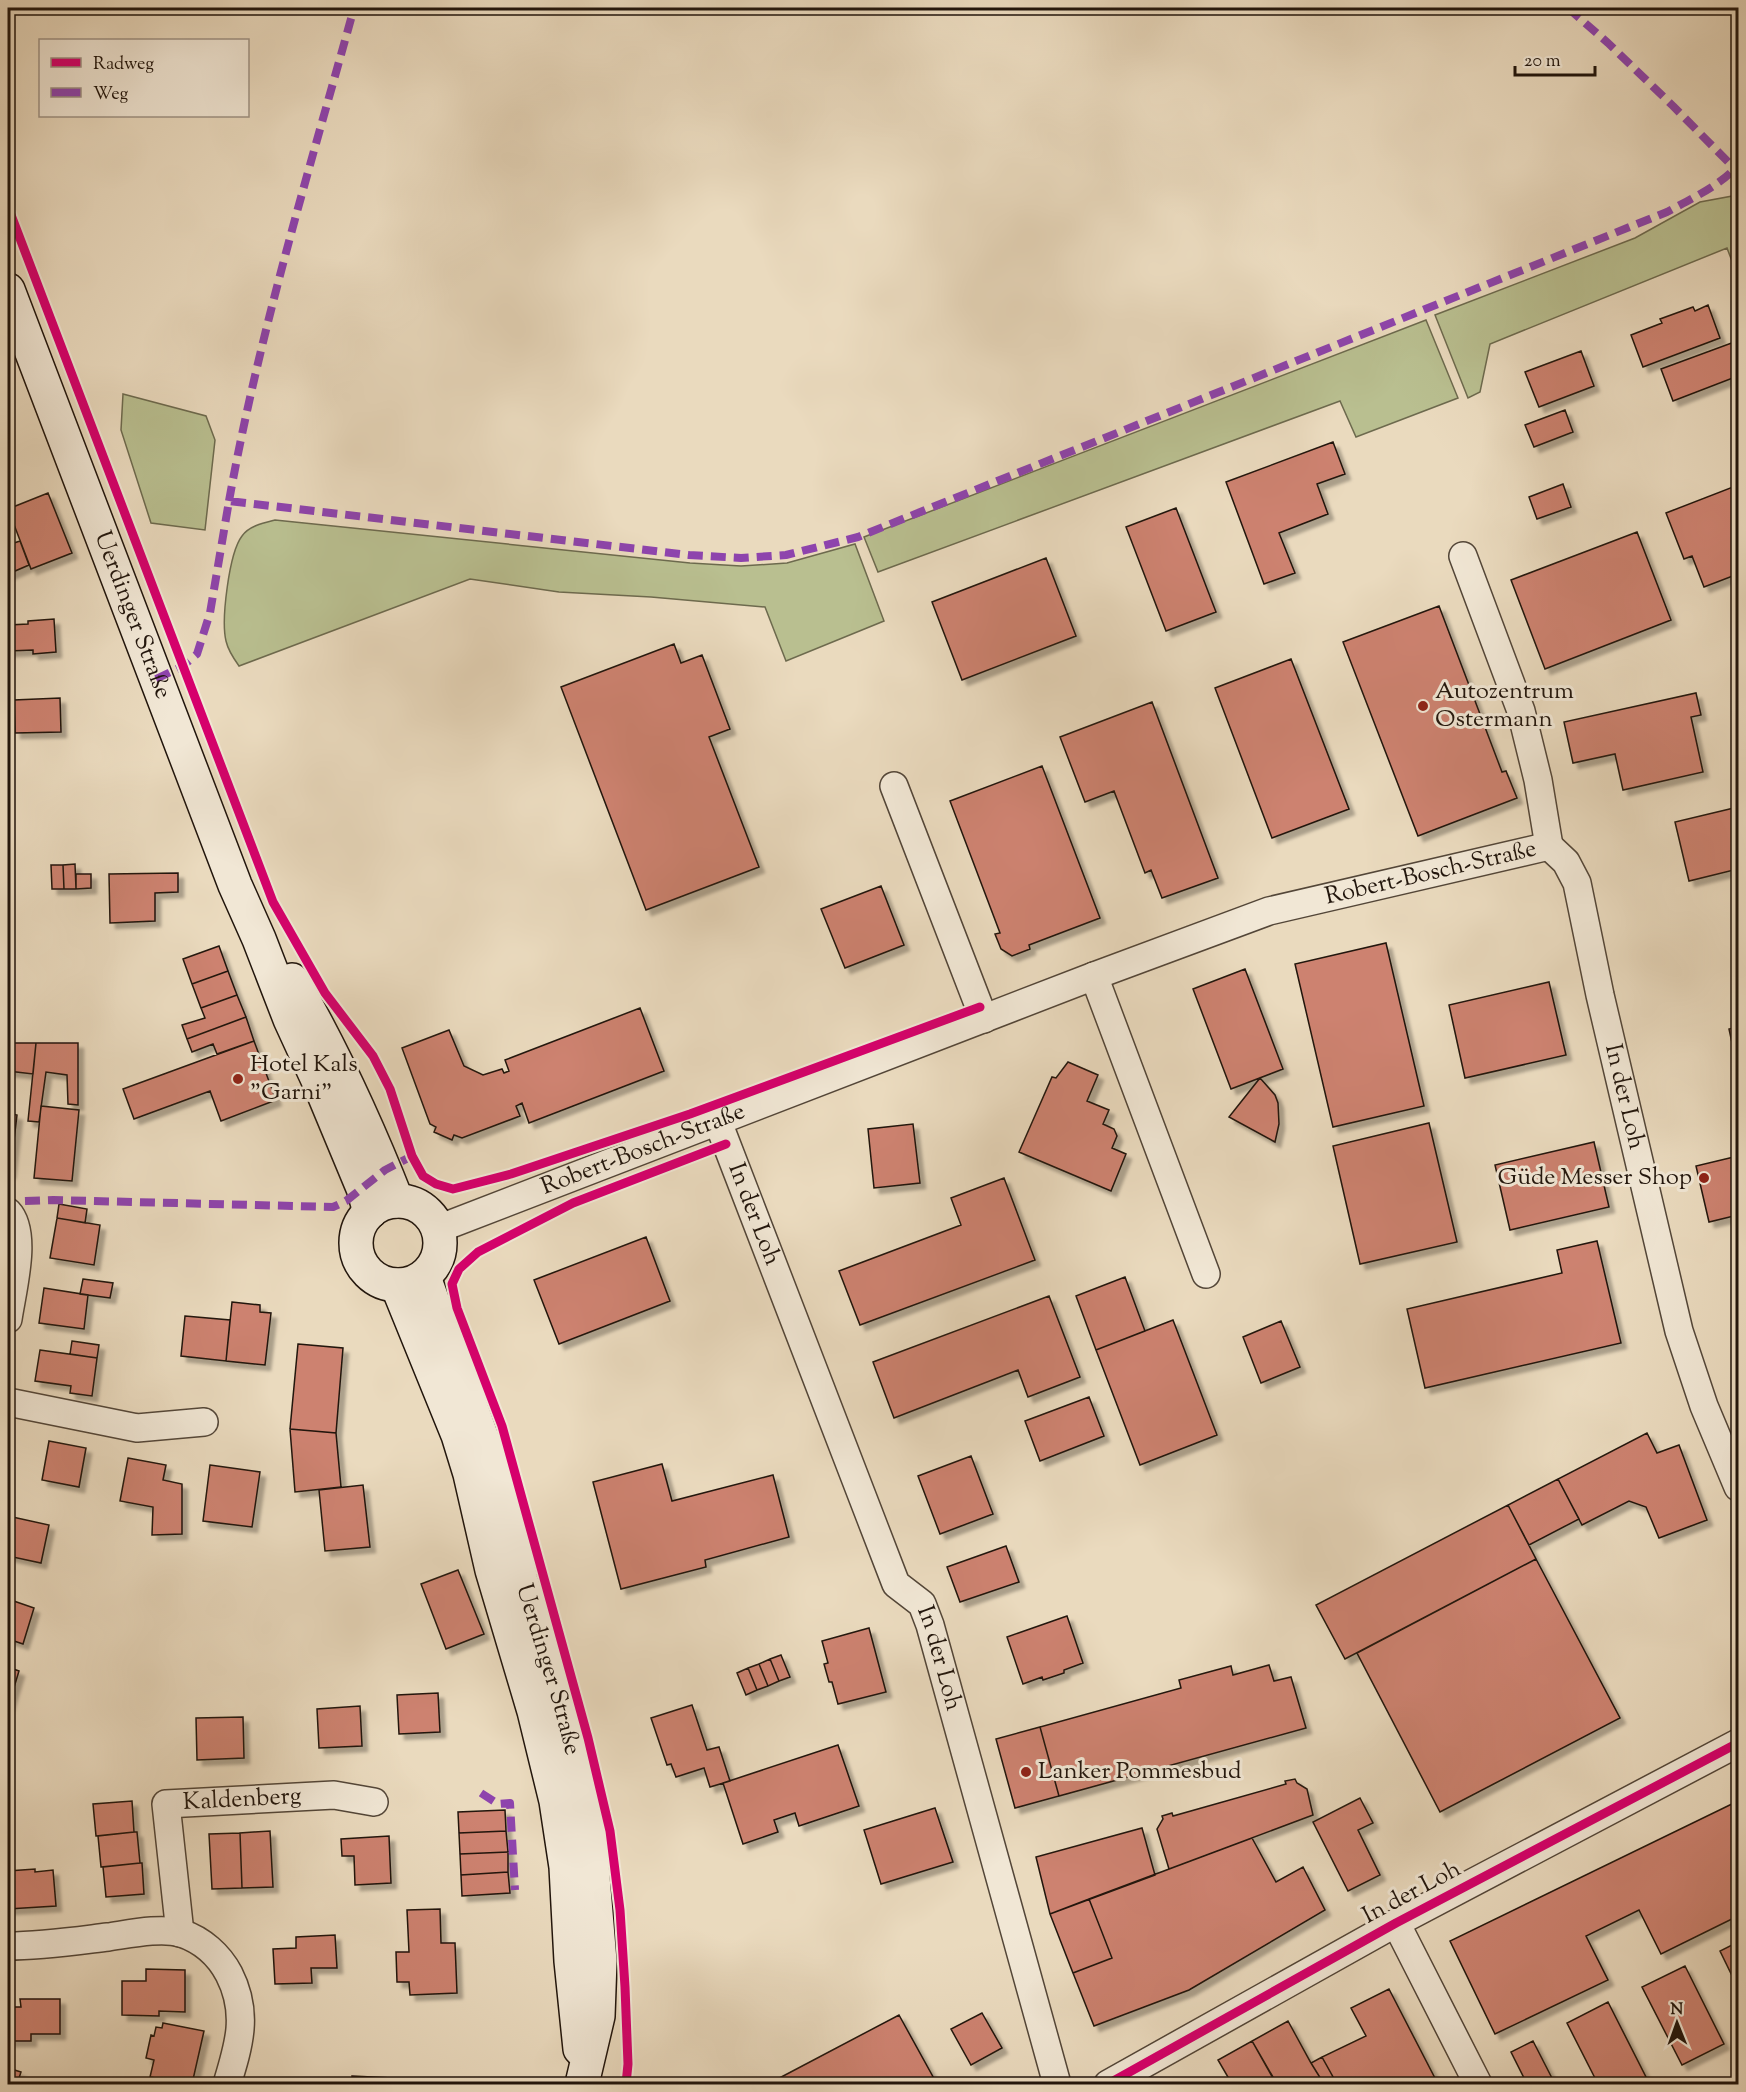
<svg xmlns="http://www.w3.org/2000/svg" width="1746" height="2092" font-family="'Sorts Mill Goudy',serif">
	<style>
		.green { fill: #b9bf90; stroke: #6d6a4e; stroke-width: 1.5 }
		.building { fill: #cd826f; stroke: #21150c; stroke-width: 1.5; filter: url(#shadow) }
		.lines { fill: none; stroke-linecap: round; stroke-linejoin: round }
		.street-casing { stroke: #534638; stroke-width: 30 }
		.secondary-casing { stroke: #21150c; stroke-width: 36 }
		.street { stroke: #f1e7d5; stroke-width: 27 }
		.secondary { stroke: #f1e7d5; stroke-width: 33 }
		.quiet { stroke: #8e44ad; stroke-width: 8; stroke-dasharray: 15 8; stroke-linecap: butt }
		.cycleway-casing { stroke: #f1e7d5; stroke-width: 13 }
		.cycleway { stroke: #d6006c; stroke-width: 9 }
		.poi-dot { fill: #8f2418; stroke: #f1e7d5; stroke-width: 2 }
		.labels { text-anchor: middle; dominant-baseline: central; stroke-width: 6; stroke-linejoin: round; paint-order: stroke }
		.street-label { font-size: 24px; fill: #21150c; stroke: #f1e7d5 }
		.poi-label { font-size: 24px; fill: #21150c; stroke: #f1e7d5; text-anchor: start }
	</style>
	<defs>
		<filter id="shadow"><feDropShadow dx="5.5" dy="5.5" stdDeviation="1.5" flood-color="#0004"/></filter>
	</defs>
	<rect width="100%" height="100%" fill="#eadabe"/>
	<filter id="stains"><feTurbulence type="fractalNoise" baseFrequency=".00333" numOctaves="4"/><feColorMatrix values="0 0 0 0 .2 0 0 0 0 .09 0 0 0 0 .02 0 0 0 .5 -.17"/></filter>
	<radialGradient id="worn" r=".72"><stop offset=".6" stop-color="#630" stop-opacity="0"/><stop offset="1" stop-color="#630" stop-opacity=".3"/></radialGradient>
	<path class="green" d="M1738,195V277L1727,248L1490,344L1480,392L1468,398L1435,315L1635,238L1700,202Z
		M1426,320L1458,398L1356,437L1340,401L878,572L864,537Z
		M123,394L206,416L215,440L205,530L151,523L121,430Z
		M275,520L690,563L741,566L787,563L855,544L884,621L786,661L765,607L651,597L559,592L470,579L239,666C234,659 228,650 226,641C221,620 229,553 242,536C249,526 263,523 275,520Z"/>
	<path class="building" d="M1708,305L1720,338L1643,367L1631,335L1662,323L1660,319L1693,307L1695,311Z
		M1737,341L1738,345V376L1673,401L1661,369Z
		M1581,351L1594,386L1539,407L1525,372Z
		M1565,410L1573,432L1534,447L1525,425Z
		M1333,442L1345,474L1317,484L1328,514L1279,533L1295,573L1264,584L1226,482Z
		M1563,484L1571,507L1537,519L1529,497Z
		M1738,485V574L1704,587L1692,556L1684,559L1666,513Z
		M48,493L72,553L31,569L8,509Z
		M1176,508L1216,612L1166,631L1126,527Z
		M1637,532L1671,620L1545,669L1511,580Z
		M20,541L29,565L8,574V545Z
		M1046,558L1076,636L962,680L932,602Z
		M1439,606L1502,772L1506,771L1517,798L1418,836L1343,642Z
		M54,619L56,652L33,654V650L8,651V625L28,624V621Z
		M674,644L681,663L702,655L730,729L709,737L759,867L646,910L561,687Z
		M1291,659L1349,809L1272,838L1215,688Z
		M1696,693L1701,715L1691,717L1703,772L1623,790L1615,754L1573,763L1564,722Z
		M60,698L61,732L15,733L14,700Z
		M1152,702L1218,878L1162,898L1151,870L1145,873L1114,791L1085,802L1060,737Z
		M1042,766L1100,918L1029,945L1030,949L1012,956L1001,949L995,934L1000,933L950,801Z
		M1738,807V869L1689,881L1675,822Z
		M75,864L76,889H64L63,865Z
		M51,865H63L64,889H52Z
		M178,873V892L155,893V921L110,923L109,874Z
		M76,874H91V888L76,889Z
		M881,886L904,945L845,968L821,909Z
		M1386,943L1424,1106L1333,1127L1295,964Z
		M219,946L228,971L192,984L183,959Z
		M1245,969L1283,1069L1231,1089L1193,989Z
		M228,971L237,995L201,1008L192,984Z
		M1549,982L1566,1055L1465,1078L1449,1005Z
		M237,995L246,1017L187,1039L182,1025L205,1018L201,1008Z
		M640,1008L664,1071L529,1123L522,1103L516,1106L520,1116L462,1138L454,1135L452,1140L434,1132L436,1127L430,1124L402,1048L449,1030L464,1066L483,1075L502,1069L504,1073L509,1071L505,1060Z
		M246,1017L254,1041L217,1054L213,1044L192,1052L187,1039Z
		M1738,1027V1071L1729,1029Z
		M254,1041L276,1100L221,1121L210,1091L134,1119L123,1089Z
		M8,1043H36L33,1074L8,1071Z
		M36,1043H78V1105L68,1104L67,1075L46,1072L39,1122L28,1121Z
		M1068,1062L1098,1075L1087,1101L1109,1110L1103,1124L1114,1129L1117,1136L1112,1148L1126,1154L1111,1191L1019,1152L1052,1077L1056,1078Z
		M1260,1078L1275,1095L1278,1103L1279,1124L1275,1142L1229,1117Z
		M41,1106L79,1110L72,1181L34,1178Z
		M8,1113L17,1115L10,1173H8Z
		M1429,1123L1457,1242L1360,1264L1333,1146Z
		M913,1124L920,1183L874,1188L868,1129Z
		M1594,1142L1609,1207L1510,1230L1495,1165Z
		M1738,1156V1215L1709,1222L1696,1166Z
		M1004,1178L1035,1260L860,1325L839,1271L961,1225L951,1198Z
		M59,1204L87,1209L85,1223L57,1218Z
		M57,1218L100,1225L94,1265L50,1258Z
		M646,1237L670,1301L559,1344L534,1280Z
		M1597,1241L1621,1343L1425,1388L1407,1309L1562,1273L1557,1250Z
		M1125,1277L1145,1331L1096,1350L1076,1296Z
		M83,1279L113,1283L110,1298L80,1294Z
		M44,1288L88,1295L84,1329L39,1323Z
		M1049,1296L1080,1377L1028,1397L1018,1370L894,1418L873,1362Z
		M232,1302L260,1305V1312L271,1313L265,1365L226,1361Z
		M185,1316L230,1320L226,1361L181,1356Z
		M1173,1320L1217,1435L1140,1465L1096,1350Z
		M1281,1321L1300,1367L1261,1383L1243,1337Z
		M72,1341L99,1345L97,1358L70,1354Z
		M298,1344L343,1348L336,1433L290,1429Z
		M40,1350L97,1358L92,1396L70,1393L71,1386L35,1381Z
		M1089,1397L1104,1436L1040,1461L1025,1421Z
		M290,1429L336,1433L341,1487L295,1492Z
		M1647,1433L1657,1453L1679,1445L1707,1520L1659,1538L1646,1507L1629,1501L1582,1525L1558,1479Z
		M49,1441L86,1448L79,1487L42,1480Z
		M971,1456L993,1514L940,1534L918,1476Z
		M128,1458L166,1465L163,1480L182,1484V1534L152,1535L153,1507L120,1501Z
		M662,1464L672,1501L773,1475L789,1537L705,1560L706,1567L621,1589L593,1482Z
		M210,1465L260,1472L252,1527L203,1521Z
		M1558,1479L1579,1519L1529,1545L1508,1505Z
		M363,1485L370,1547L325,1551L319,1490Z
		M1508,1505L1536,1559L1345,1659L1316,1605Z
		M8,1516L49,1525L41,1563L8,1556Z
		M1006,1546L1019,1582L960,1602L947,1567Z
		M1536,1559L1620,1718L1440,1812L1357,1653Z
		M458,1570L484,1634L446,1649L421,1584Z
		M8,1599L34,1608L23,1644L8,1639Z
		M1067,1616L1083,1663L1064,1670V1673L1043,1680L1042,1677L1023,1684L1007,1637Z
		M869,1628L886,1692L838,1704L832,1682H829L824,1664L828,1663L822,1641Z
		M781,1655L790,1677L779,1681L770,1659Z
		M770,1659L779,1681L768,1686L759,1664Z
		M759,1664L768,1686L757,1690L748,1668Z
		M1269,1665L1274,1681L1291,1677L1306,1728L1059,1796L1040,1727L1181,1688L1179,1680L1231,1666L1233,1675Z
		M8,1667L19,1671L8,1707Z
		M748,1668L757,1690L746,1695L737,1673Z
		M438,1693L440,1732L399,1734L397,1695Z
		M692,1705L707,1750L719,1747L730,1781L710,1787L704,1768L676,1777L671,1764L667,1765L651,1718Z
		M360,1706L362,1746L319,1748L317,1709Z
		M243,1717L244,1758L197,1760L196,1718Z
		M1040,1727L1059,1796L1015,1808L996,1739Z
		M838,1745L859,1806L799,1826L795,1813L774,1820L778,1832L743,1844L723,1783Z
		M1295,1779L1297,1783L1307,1789L1313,1815L1169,1869L1157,1829L1163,1819L1162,1816L1172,1813L1173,1816L1286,1784L1285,1781Z
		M1360,1798L1373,1823L1358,1830L1380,1875L1348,1891L1313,1822Z
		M132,1801L134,1832L96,1836L93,1804Z
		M1738,1801V1916L1661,1954L1639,1910L1586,1936L1608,1980L1495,2034L1450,1941Z
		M935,1808L953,1862L881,1884L864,1830Z
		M505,1810L506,1831L459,1833L458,1812Z
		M1142,1828L1155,1875L1050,1914L1036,1857Z
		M270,1831L273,1887L242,1888L240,1833Z
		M506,1831L508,1852L460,1854L459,1833Z
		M134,1832H137L140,1863L101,1867L98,1836Z
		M240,1833L242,1888L212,1889L209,1834Z
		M389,1836L391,1883L355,1885L354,1856H342L341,1839Z
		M1252,1838L1276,1882L1303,1867L1325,1910L1189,1990L1094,2026L1073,1973L1112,1958L1089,1899Z
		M508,1852V1872L461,1875L460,1854Z
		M140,1863H142L144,1894L106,1897L103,1867Z
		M35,1869V1872L53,1870L56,1906L8,1909V1871Z
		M508,1872L510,1893L462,1896L461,1875Z
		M1089,1899L1112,1958L1073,1973L1050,1914Z
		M440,1909L441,1943H455L457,1993L410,1995L409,1982H397L396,1952H409L407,1910Z
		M335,1935L337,1968H311L312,1983L275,1984L273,1949L296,1948V1937Z
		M1738,1942V1988L1720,1951Z
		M1685,1966L1724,2044L1682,2065L1642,1987Z
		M146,1969L185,1970V2012L159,2011V2016L122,2015V1981H146Z
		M1389,1989L1438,2084H1337L1322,2057L1366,2036L1351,2008Z
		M20,1999H60V2034H31V2041H8V2007H21Z
		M1608,2002L1647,2079L1637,2084H1598L1567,2023Z
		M982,2013L1002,2048L971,2065L951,2029Z
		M899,2015L937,2084H768Z
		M1288,2021L1311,2063L1324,2084H1277L1252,2041Z
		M163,2023L204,2031L192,2084L150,2077L154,2060L146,2058L151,2035L154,2036L156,2027L162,2028Z
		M1252,2041L1274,2080L1267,2084H1232L1218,2060Z
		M1533,2041L1555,2084H1527L1511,2052Z
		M1322,2057L1337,2084H1324L1311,2063Z
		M8,2068L21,2072L17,2084H8Z
		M352,2076L392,2078V2084H352Z
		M314,2078V2084H276V2079Z"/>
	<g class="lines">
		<defs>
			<g id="street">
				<path d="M1463,556L1521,711L1538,780L1549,846"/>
				<path d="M894,786L984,1019"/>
				<path id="s1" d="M1549,846L1566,862L1577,883L1600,995L1679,1331L1704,1406L1738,1487"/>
				<path d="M1094,976L1206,1274"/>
				<path id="s2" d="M718,1122L896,1584L922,1604L930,1625L1057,2084"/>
				<path d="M8,1212C28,1233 12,1291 8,1319"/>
				<path id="s3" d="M438,1229L1094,976L1269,911L1549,846"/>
				<path d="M8,1402L137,1428L204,1422"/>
				<path d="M1396,1923L1478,2084"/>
				<path id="s4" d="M180,1933L166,1804L334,1795L374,1802"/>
				<path d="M8,1946C41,1946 75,1941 108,1937C129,1934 161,1927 181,1933C202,1940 219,1955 229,1974C249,2013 239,2045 227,2084"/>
				<path d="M1108,2084L1396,1923L1738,1743"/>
			</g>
			<g id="secondary">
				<path id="s5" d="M8,290L235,885L259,939L290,1019L318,1080L363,1188L370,1212"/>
				<path d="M292,980C333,1051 367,1125 397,1201"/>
				<circle cx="398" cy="1243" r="42"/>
				<path id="s6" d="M424,1277L495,1474L521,1580L559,1703L583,1795L592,1865L600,1961L598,2016L582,2084"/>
				<path d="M397,1285L458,1435L470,1474L492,1570L534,1711L556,1801L566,1867L571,1961L580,2049"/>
			</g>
		</defs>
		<use href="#street" class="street-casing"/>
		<use href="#secondary" class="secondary-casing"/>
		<use href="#street" class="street"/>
		<use href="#secondary" class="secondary"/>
		<path class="quiet" d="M1568,8L1608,43L1673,106L1738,172
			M229,501C259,334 309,171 354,8
			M156,679L183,666L197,654L210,613L229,501L689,555L741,558L786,555L858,537L1667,212C1687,201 1727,182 1738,164
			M25,1201L53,1200L333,1207L346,1201L385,1170L412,1156
			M481,1793L498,1804L510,1803L515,1890"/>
		<defs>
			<path id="cycleway" d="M8,207L273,902L325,993L373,1056L390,1089L412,1156L423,1176L436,1184L453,1189L511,1174L690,1114L980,1007
				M626,2084L628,2064L625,1987L620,1910L610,1831L588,1738L502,1426L457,1308L452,1284L459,1269L478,1252L573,1203L726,1144
				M1108,2084L1396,1923L1738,1743"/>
		</defs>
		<use href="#cycleway" class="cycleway-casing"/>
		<use href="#cycleway" class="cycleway"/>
	</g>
	<g class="poi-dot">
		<circle cx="1423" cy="706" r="6"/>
		<circle cx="238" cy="1079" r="6"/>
		<circle cx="1704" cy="1178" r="6"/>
		<circle cx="1026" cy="1772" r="6"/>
	</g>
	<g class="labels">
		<g class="street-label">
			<text stroke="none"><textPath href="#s5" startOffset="348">Uerdinger Straße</textPath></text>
			<text stroke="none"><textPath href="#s3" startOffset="1056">Robert-Bosch-Straße</textPath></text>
			<text stroke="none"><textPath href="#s1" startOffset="266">In der Loh</textPath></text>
			<text stroke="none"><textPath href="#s3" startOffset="220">Robert-Bosch-Straße</textPath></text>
			<text stroke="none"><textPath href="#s2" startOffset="99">In der Loh</textPath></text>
			<text stroke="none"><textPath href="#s2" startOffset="585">In der Loh</textPath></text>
			<text stroke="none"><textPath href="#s6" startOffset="412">Uerdinger Straße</textPath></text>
			<text stroke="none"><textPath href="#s4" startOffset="206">Kaldenberg</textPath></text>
			<text transform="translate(1412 1893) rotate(-28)">In der Loh</text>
		</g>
		<g class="poi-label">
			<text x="1435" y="692">Autozentrum<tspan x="1435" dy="28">Ostermann</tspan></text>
			<text x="250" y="1065">Hotel Kals<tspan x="250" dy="28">"Garni"</tspan></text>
			<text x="1692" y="1178" text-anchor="end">Güde Messer Shop</text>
			<text x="1038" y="1772">Lanker Pommesbud</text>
		</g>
	</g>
	<rect width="1746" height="2092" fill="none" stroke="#eadabe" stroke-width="30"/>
	<rect x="9" y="9" width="1728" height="2074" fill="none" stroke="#21150c" stroke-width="3"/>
	<rect x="15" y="15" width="1716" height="2062" fill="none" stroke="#21150c" stroke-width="1.5"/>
	<rect x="39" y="39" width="210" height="78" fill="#f1e7d5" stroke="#9e9385" stroke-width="1.5"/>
	<rect x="51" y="58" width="30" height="9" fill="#d6006c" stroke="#9e9385" stroke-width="1.5"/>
	<text x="93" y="69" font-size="18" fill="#21150c">Radweg</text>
	<rect x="51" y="88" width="30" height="9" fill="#8e44ad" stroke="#9e9385" stroke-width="1.5"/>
	<text x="93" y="99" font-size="18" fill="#21150c">Weg</text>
	<g transform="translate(1677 2023) rotate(359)" stroke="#f1e7d5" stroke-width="4.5" paint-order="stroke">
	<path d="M0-4.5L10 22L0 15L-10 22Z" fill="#21150c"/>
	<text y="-9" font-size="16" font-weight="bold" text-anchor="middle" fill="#21150c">N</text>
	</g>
	<path d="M1515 66v9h80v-9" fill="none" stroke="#21150c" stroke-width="3"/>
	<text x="1524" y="66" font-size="18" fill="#21150c" stroke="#f1e7d5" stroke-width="4.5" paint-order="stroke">20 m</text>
	<rect width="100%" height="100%" filter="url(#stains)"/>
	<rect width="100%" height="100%" fill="url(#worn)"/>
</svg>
